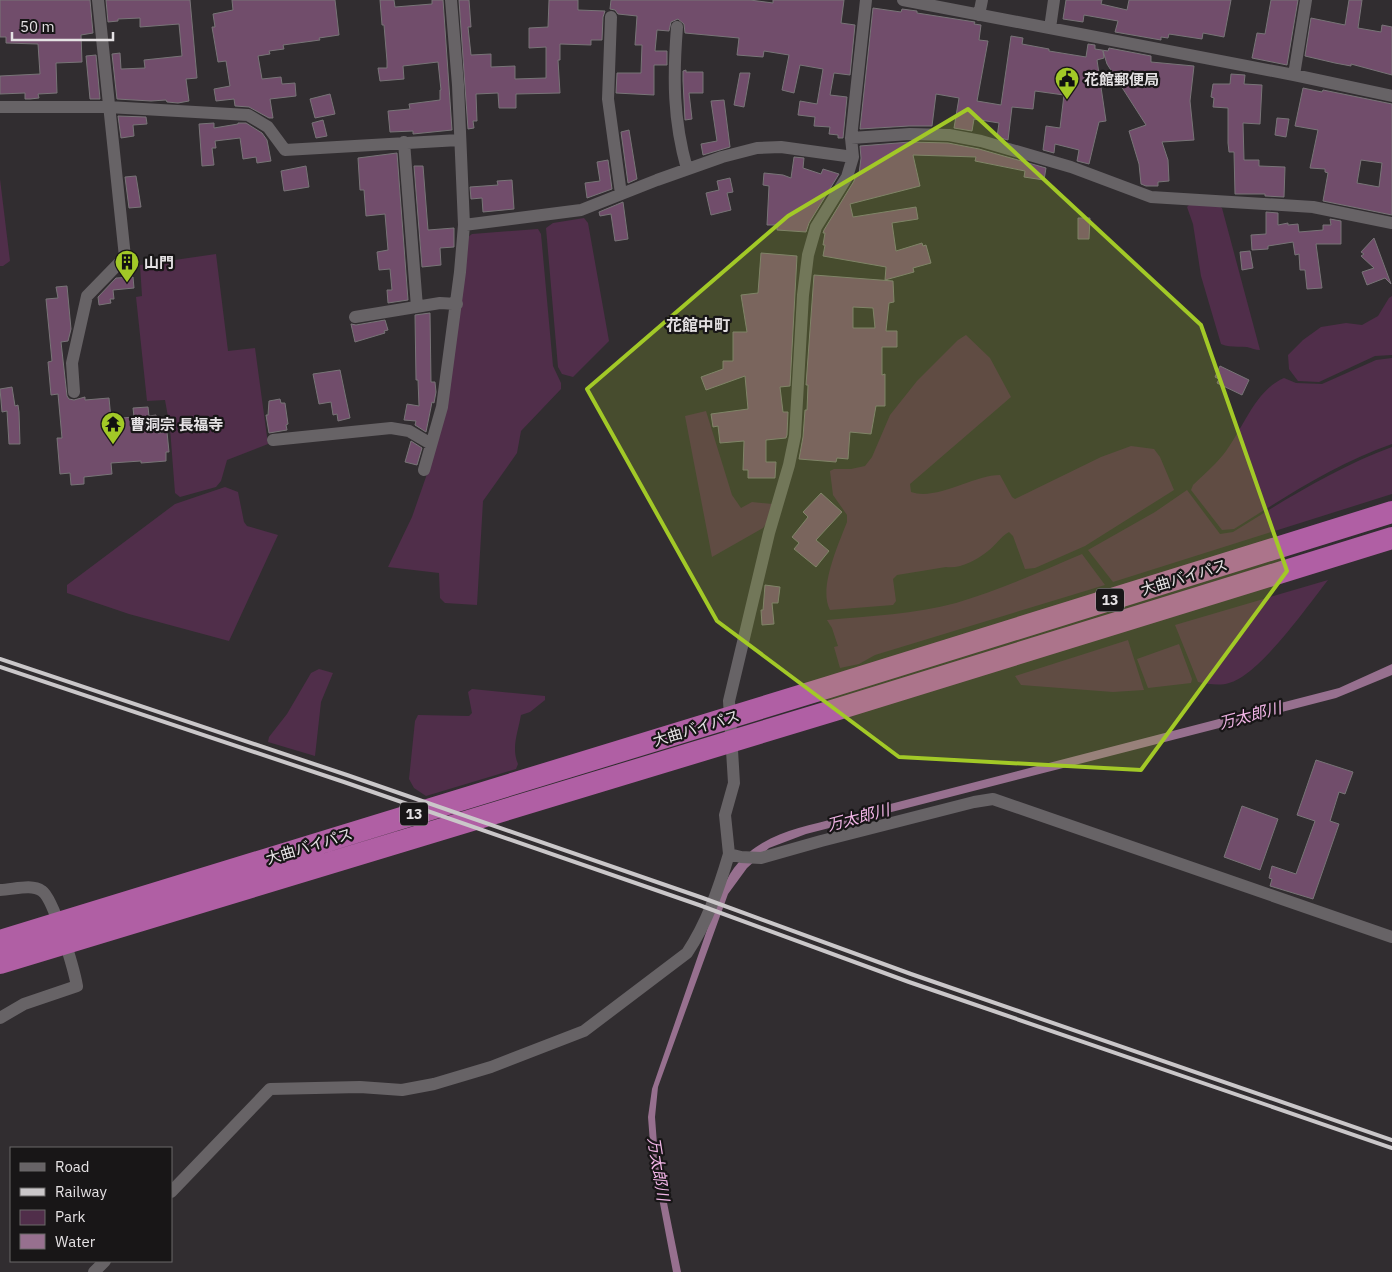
<svg xmlns="http://www.w3.org/2000/svg" width="1392" height="1272" font-family="'IBM Plex Sans','Noto Sans JP',sans-serif">
	<style>
		.green { fill: #502e4a }
		.water { fill: #97708f }
		.building { fill: #714d6b; stroke: #787477; fill-rule: evenodd }
		.lines { fill: none; stroke-linecap: round; stroke-linejoin: round }
		.street { stroke: #676366; stroke-width: 12 }
		.highway { stroke: #b05fa4; stroke-width: 22 }
		.rail { stroke: #cac7c9; stroke-width: 4 }
		.marked { fill: #a2c927; fill-opacity: 0.2; stroke: #a2c927; stroke-width: 4; stroke-linejoin: round }
		.labels { text-anchor: middle; dominant-baseline: central; stroke-width: 4.5; stroke-linejoin: round; paint-order: stroke }
		.shield { fill: #181617; stroke: #a8a5a6; stroke-width: 1 }
		.shield-label { font-size: 14px; font-weight: bold; fill: #e5e2e4 }
		.poi-label { font-size: 15px; font-weight: bold; fill: #e5e2e4; stroke: #181617; text-anchor: start }
		.street-label { font-size: 15px; fill: #e5e2e4; stroke: #181617 }
		.neighbourhood-label { font-size: 16px; font-weight: bold; fill: #e2dee1; stroke: #181617 }
		.water-label { font-size: 16px; font-style: italic; fill: #f2b5e7; stroke: #181617 }
	</style>
	<rect width="100%" height="100%" fill="#312d30"/>
	<path class="green" d="M0,179L10,261L3,266H0Z
		M1190,204L1219,206L1222,208L1260,350C1255,350 1252,348 1247,347C1238,346 1229,348 1221,344L1201,276L1193,224L1187,207Z
		M584,218L588,223L609,341L573,377L562,374L558,367L546,228L553,223Z
		M538,229L541,234L553,366L561,383V389L521,431L517,453L483,501L477,605L445,603L440,598L439,573L388,567L412,517L427,474L468,237L472,234Z
		M216,254L228,351L255,348L268,444L227,460L221,481L216,487L180,497L175,493L170,428L165,400L147,401L136,297L142,296L140,265Z
		M1392,296V355L1375,356L1319,382L1298,381L1289,369L1288,355L1303,340L1321,327L1346,323L1362,325L1378,316L1389,298Z
		M966,335L990,358L1011,397L910,484L911,492C937,501 973,475 1000,475L1012,497L1015,499L1101,457L1131,446L1154,449L1160,457L1174,490L1085,546L1035,568L1025,569L1013,536L1009,532C1000,537 996,545 988,551C977,560 960,569 946,567L897,575L893,579L896,601L893,605L830,610C818,589 839,543 847,522V515L833,495L830,471L834,469H851L865,466L872,457L890,415L917,381L958,340Z
		M1392,358V444C1335,464 1285,497 1234,529L1222,530L1191,490L1193,485C1203,475 1214,466 1223,455C1243,430 1254,391 1284,378L1296,383L1322,384L1376,360Z
		M706,411L732,495L741,508L752,502L773,504L770,518L763,528L712,557L685,416Z
		M1392,447V494L1113,582L1088,550L1155,512L1187,490L1220,534L1233,532C1285,500 1335,468 1392,447Z
		M225,487L238,492L244,522L247,526L278,535L229,641L129,614L67,593V585L175,504Z
		M1082,554L1105,585L875,655L859,664L840,668L834,647L838,646L832,628L827,620C870,616 915,614 956,603C999,590 1040,572 1082,554Z
		M1328,580C1309,604 1258,677 1229,683C1220,686 1208,684 1198,682L1175,625Z
		M1128,640L1144,690L1113,692L1021,685L1015,676Z
		M1179,644L1192,679L1191,683L1148,688L1137,659Z
		M319,669L333,673L321,702L315,756L268,742L269,737L287,714L311,673Z
		M472,689L545,696V700L530,712L521,715C518,732 511,748 518,764L516,769L426,796L414,788L409,779L415,721L418,715L469,716L472,713L468,692Z"/>
	<path class="water" d="M1392,664V675L1336,698L806,834L769,848L747,868L728,894L658,1087L655,1117L658,1158L681,1272H673L651,1156L648,1117L652,1089L719,895C724,886 728,876 734,868C763,832 798,829 840,817L1339,688Z"/>
	<path class="building" d="M0,0H90L93,33L81,35L82,62L56,63L57,93L38,94L39,98L30,99H25V93L0,94V76L40,74L38,44L6,43V37H0Z
		M106,0H190L197,78L186,79L189,101L178,103L167,102L166,100L151,101L117,99L112,54L120,53L121,69L145,68L144,60L182,56L179,24L140,27V18L118,19V21L108,22Z
		M232,0H335L339,35L319,38L320,40L283,45L284,49L269,51L270,54L258,56L262,79L281,77L282,84L295,83L296,96L270,99L273,118H269L249,107L235,106L234,99L216,101L214,89L230,86L226,61L218,62L212,27H215L213,14L233,10Z
		M380,0H394L395,7L432,4V0H443L452,130L413,134V131L390,132L388,111L410,109L409,104L440,100V90H441L438,62L403,66L404,79L380,81L378,68H387V61L384,25H382Z
		M459,0H469L471,27H468L471,55L491,54V67L515,66V79L546,78V47L529,48V28L548,27L549,0H578V10L605,11L603,17L602,40H591V45L560,44V60H558L560,93L516,94V108H499L498,93L476,94L477,121H473L474,128L468,129Z
		M611,0H750L773,3V0H844L841,23L855,25L850,75L834,73L830,95L847,97L843,138H838V135L829,134L830,127L814,126L815,117L798,115L800,101L817,104L823,69L800,65L794,93L782,90L789,55L764,51L763,57L737,55L739,38L685,33L684,24L678,19L671,22L669,31L657,30L655,51H667V65H654V95L616,93L617,73H641L642,45H635L637,16L618,14L615,10L610,9Z
		M1066,0H1102L1101,4L1127,10L1129,0H1231L1224,37L1203,33L1202,39L1169,34L1168,38L1161,37V40L1115,32L1118,21L1084,15L1083,22L1063,19Z
		M1271,0H1298L1287,65L1252,58L1257,33L1265,34Z
		M1349,0H1362L1358,28L1381,32L1382,25L1392,27V75L1351,64V66L1335,63L1305,56L1311,18L1345,25Z
		M873,8L901,12L902,9L917,11V13L975,22L974,24L981,25L979,40L988,41L977,101L1001,105L1011,36L1023,38L1022,44L1049,49V51L1086,57L1088,44L1095,45V49L1108,51L1109,48L1151,56V62L1194,66L1190,101L1194,140L1162,142L1168,160L1169,181L1158,182V186H1146L1141,184L1139,164L1129,131L1146,125L1107,64L1103,51L1104,58L1097,60L1106,121L1099,122L1089,164L1077,161L1079,150L1055,144L1054,153L1043,150L1046,126L1060,128L1064,95L1035,91L1033,109L1012,107L1008,140L997,137L999,123L974,119L972,131L954,128L959,98L936,94L932,126H909L860,129Z
		M96,55L100,99H90L86,56Z
		M686,70V72H703V93H689L692,119L685,120L683,81V71Z
		M740,73H750L744,107L734,105Z
		M1231,74L1245,75L1244,84L1262,85L1260,124L1243,123L1244,160H1259V166L1285,167L1284,197L1265,196V194H1235L1234,152H1229L1228,143V108L1213,107L1214,98L1211,97L1213,84H1230Z
		M1303,88L1322,92L1323,90L1392,104V215L1323,201L1328,173L1325,172V169L1310,168L1318,130L1295,126ZM1361,160L1382,163L1379,187L1357,183Z
		M330,94L335,114L315,118L310,99Z
		M724,100L730,147L703,155L701,144L717,141L711,101Z
		M118,116L146,117L147,124L133,125L134,136L121,138Z
		M1277,118L1289,119L1286,137L1275,135Z
		M323,120L327,136L316,138L312,123Z
		M214,123V128L238,124V123H246L262,133L267,140L271,161L257,163L256,157L243,159L240,138L215,141L216,148H212L214,165L202,166L199,124Z
		M629,130L637,179L628,183L621,132Z
		M910,142L948,143L979,149L1046,168L1044,180L1024,177L1025,171L975,161L976,157L913,155L920,186L850,204L853,217L916,207L918,219L892,223L896,251L922,243L923,246L926,245L931,263L913,268L914,272L885,280L886,267L823,256L825,245H823L825,233H823L824,230L854,181L856,174H859L861,158L860,146Z
		M397,153L408,300L388,303L387,290H392L390,269L379,270L377,252L388,250L385,214L366,216L364,190H360L358,158Z
		M794,157L804,158L803,168L821,174L823,169L839,174L809,223L806,232L777,230V225H767L769,186L763,185L764,173L783,175L791,178Z
		M608,160L612,189L587,198L585,183L600,181L597,162Z
		M306,166L309,187L284,191L281,171Z
		M414,166H423L428,230L454,228V247L440,248L441,265L422,267Z
		M136,176L141,207L129,208L125,177Z
		M730,178L733,192L727,193L731,210L711,215L706,193L719,190L717,181Z
		M512,180L514,209L483,212L482,198L471,199L470,187L498,185L497,181Z
		M623,202L628,239L615,241L611,214L600,216L599,212Z
		M1266,212L1278,213V225L1288,223V225L1298,224L1299,232L1323,230V225H1331L1330,219L1341,221V244H1316L1322,288L1307,289L1305,270H1300L1299,254L1295,255L1293,242L1268,246V249L1252,250L1251,235L1266,234Z
		M1078,218H1090L1089,239H1078Z
		M1374,238L1384,265L1391,284L1385,278L1367,285L1362,272L1374,268L1361,256L1364,254L1361,252Z
		M1250,251L1253,268L1242,270L1240,252Z
		M761,253L797,256L790,386L780,387L783,412H788L787,435L786,438L766,440V462H776L775,478H748V470H743L744,441L720,443L718,426L713,427L711,414L748,409L745,376L706,390L701,377L723,369V361H733V332H747L741,295L758,293Z
		M814,275L893,281L894,302L889,303L886,331H897V347H882V375L885,374V406H876L871,434L850,432L848,459L837,458L836,462L799,459L803,437L805,410H807L808,385H806ZM853,307L873,308L875,328H853Z
		M133,277L134,288L113,290L114,299H110L111,303L99,305L98,297L116,278Z
		M67,286L71,329L68,341L61,342L67,396L69,399L74,400L85,397V400L109,398L111,419L134,417L133,408L148,407L149,416L156,415L158,433L167,432L169,452H166V461L141,463V461L111,463L112,474L84,477V484L71,485L70,473L60,474L57,438H62L58,394L51,395L48,362L52,361L46,299L58,298L56,287Z
		M430,313L431,382H435L436,392L434,403L432,402L426,432L415,425L416,421L404,420L407,404L419,406L418,380H416L415,315Z
		M385,320L388,330L384,331L385,333L355,342L351,324L356,325Z
		M1220,366L1249,380L1242,395L1217,383L1219,379L1215,377Z
		M340,370L350,418L338,421L337,414L333,415L331,402L319,404L313,374Z
		M12,387L15,406L18,405L19,412L20,444H9L7,411L2,412L0,389Z
		M280,399L281,403H285L288,424L286,425L287,430L269,433L266,415H268L269,401Z
		M411,441L422,448L417,465L405,462Z
		M821,493L842,512L816,540L829,551L816,567L794,549L799,543L792,537L808,517L803,512Z
		M765,585L780,587L778,603H772L774,624L762,625L761,610H763Z
		M1316,760L1353,772L1345,794L1339,792L1330,821L1339,824L1313,899L1270,886L1272,879L1269,878L1272,866L1296,874L1315,821L1297,815Z
		M1242,806L1278,819L1260,870L1224,857Z"/>
	<g class="lines">
		<path class="street" d="M866,0L851,138L853,157L847,177L816,227L808,255L803,295L795,436L789,465L769,533L729,701L734,783L725,815L729,854L741,857L761,858L821,841L974,802L993,799L1392,937
			M903,0L1294,75L1392,96
			M979,15L982,0
			M611,17L608,99L621,194
			M677,27C673,78 673,119 687,169
			M1050,28L1054,0
			M1294,75L1306,0
			M0,107H108L248,115L268,127L285,150L459,140
			M851,138L910,134L949,135L981,141L1071,167L1151,197L1313,207L1392,223
			M404,142L417,307
			M464,225L581,210L657,180L722,157L757,148L781,147L853,157
			M355,317L440,303L457,304
			M74,392L72,363L87,296L125,257L98,0
			M273,440L391,428L409,431L431,444
			M424,470L442,407L460,272L464,225L458,85L451,0
			M0,890C13,890 31,883 42,891C54,899 74,970 77,986L24,1004L0,1018
			M171,1192L270,1089L360,1087L402,1090L434,1084L491,1067L584,1031L687,953C707,923 719,888 729,854
			M94,1272L105,1261"/>
		<path class="highway" d="M0,941L829,687L1392,512
			M0,963L835,710L1392,538"/>
		<path class="rail" d="M0,659L347,775L703,898L911,974L1392,1140
			M0,667L344,782L699,905L909,982L1392,1148"/>
	</g>
	<path class="marked" d="M968,109L1201,325L1287,571L1141,770L899,757L717,621L587,389L788,216Z"/>
	<defs>
		<symbol id="civic-pin" viewBox="-11 -11 22 30"><path d="M0 17L-7.5 6A9.5 9.5 0 1 1 7.5 6Z" fill="#a2c927" stroke="#181617"/><path d="M-.6-6.5H3V-4.5H.6V-3L4-1V1h2V6H-6V1h2V-1L-.6-3ZM-1.2 2.5V6h2.4V2.5Z" fill="#111"/></symbol>
		<symbol id="building-pin" viewBox="-11 -11 22 30"><path d="M0 17L-7.5 6A9.5 9.5 0 1 1 7.5 6Z" fill="#a2c927" stroke="#181617"/><path d="M-4-6H4V6H1V3H-1V6H-4ZM-2.5-4.3h1.7v1.8h-1.7ZM.8-4.3h1.7v1.8H.8ZM-2.5-1h1.7V.8h-1.7ZM.8-1h1.7V.8H.8Z" fill="#111"/></symbol>
		<symbol id="temple-pin" viewBox="-11 -11 22 30"><path d="M0 17L-7.5 6A9.5 9.5 0 1 1 7.5 6Z" fill="#a2c927" stroke="#181617"/><path d="M0-6L5-2H3V0L6.5 2.5H4V6H1.5V3h-3V6H-4V2.5H-6.5L-3 0V-2H-5Z" fill="#111"/></symbol>
	</defs>
	<g fill-rule="evenodd">
		<use href="#civic-pin" x="1053" y="65" width="28" height="38"/>
		<use href="#building-pin" x="113" y="248" width="28" height="38"/>
		<use href="#temple-pin" x="99" y="410" width="28" height="38"/>
	</g>
	<g class="labels">
		<g class="shield">
			<rect x="1096" y="588.5" width="28" height="23" rx="4"/>
			<rect x="400" y="802.5" width="28" height="23" rx="4"/>
		</g>
		<g class="shield-label">
			<text x="1110" y="600">13</text>
			<text x="414" y="814">13</text>
		</g>
		<g class="poi-label">
			<text x="1084" y="79">花館郵便局</text>
			<text x="144" y="262">山門</text>
			<text x="130" y="424">曹洞宗 長福寺</text>
		</g>
		<g class="street-label">
			<text transform="translate(1184 577) rotate(-17)">大曲バイパス</text>
			<text transform="translate(696 728) rotate(-17)">大曲バイパス</text>
			<text transform="translate(309 846) rotate(-17)">大曲バイパス</text>
		</g>
		<g class="neighbourhood-label">
			<text x="698" y="325">花館中町</text>
		</g>
		<g class="water-label">
			<text transform="translate(1250 715) rotate(-15)">万太郎川</text>
			<text transform="translate(858 817) rotate(-15)">万太郎川</text>
			<text transform="translate(659 1169) rotate(81)">万太郎川</text>
		</g>
	</g>
	<rect x="10" y="1147" width="162" height="115" fill="#181617" stroke="#6a6869"/>
	<rect x="20" y="1163" width="25" height="8" fill="#676366" stroke="#6a6869"/>
	<text x="55" y="1172" font-size="15" fill="#e5e2e4">Road</text>
	<rect x="20" y="1188" width="25" height="8" fill="#cac7c9" stroke="#6a6869"/>
	<text x="55" y="1197" font-size="15" fill="#e5e2e4">Railway</text>
	<rect x="20" y="1210" width="25" height="15" fill="#502e4a" stroke="#6a6869"/>
	<text x="55" y="1222" font-size="15" fill="#e5e2e4">Park</text>
	<rect x="20" y="1234" width="25" height="15" fill="#97708f" stroke="#6a6869"/>
	<text x="55" y="1247" font-size="15" fill="#e5e2e4">Water</text>
	<path d="M12 32v8h101v-8" fill="none" stroke="#e5e2e4" stroke-width="2.5"/>
	<text x="20" y="32" font-size="15" fill="#e5e2e4" stroke="#181617" stroke-width="4" paint-order="stroke">50 m</text>
</svg>
